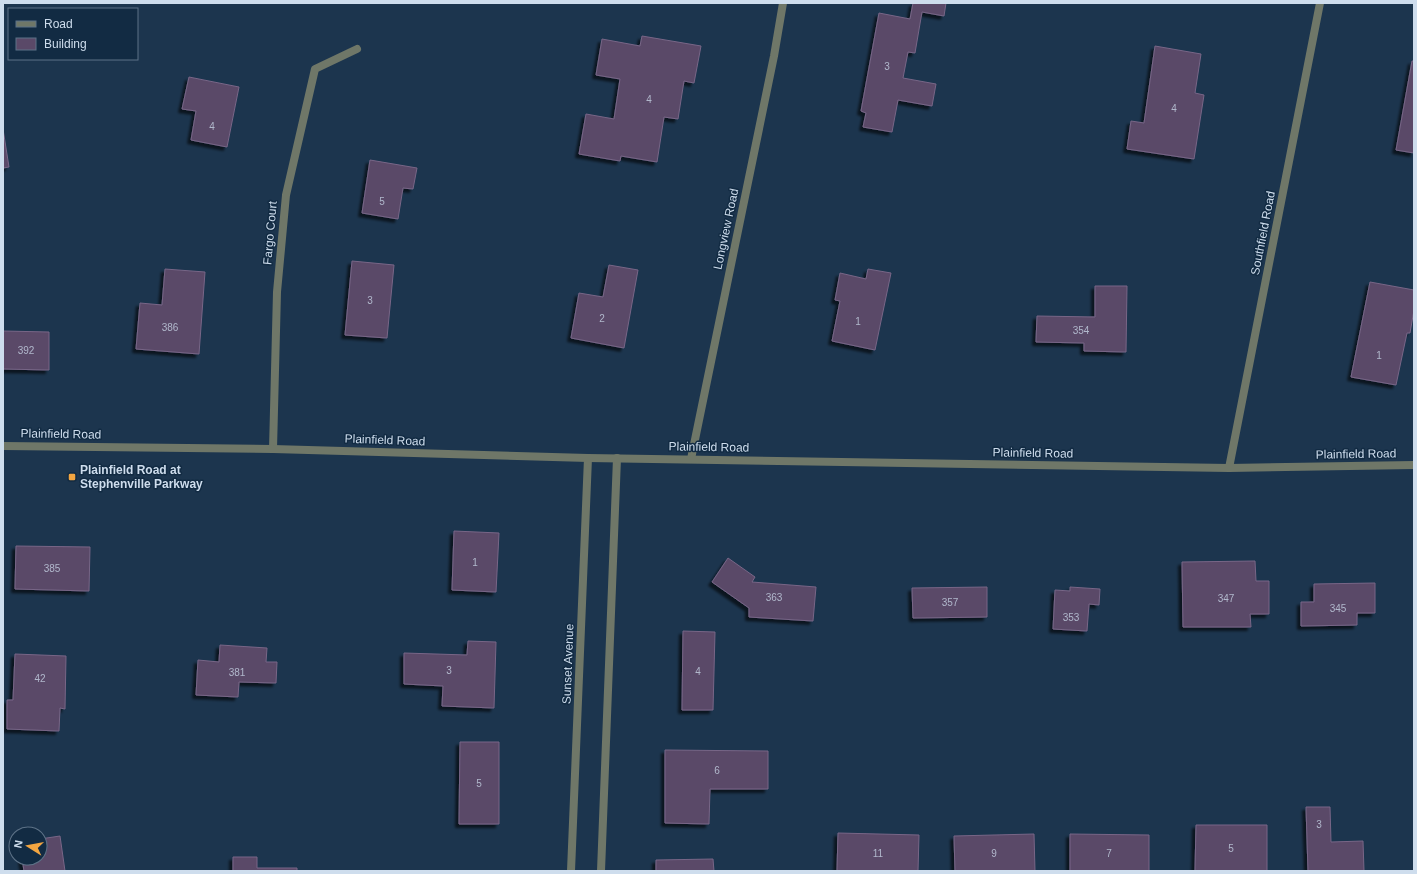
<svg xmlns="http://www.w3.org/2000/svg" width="1417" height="874" font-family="Helvetica,sans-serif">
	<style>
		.building { fill: #5a4968; stroke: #786687; filter: url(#shadow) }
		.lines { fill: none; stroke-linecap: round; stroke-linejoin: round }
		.minor { stroke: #6f7768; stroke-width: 8 }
		.tertiary { stroke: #6f7768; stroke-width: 8 }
		.poi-dot { fill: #f2a541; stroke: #122b43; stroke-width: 1.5 }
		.labels { text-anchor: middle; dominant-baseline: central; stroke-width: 3; stroke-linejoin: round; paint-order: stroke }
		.number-label { font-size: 10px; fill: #b1b8cc }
		.street-label { font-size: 12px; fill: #cedded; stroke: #122b43 }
		.poi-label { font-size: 12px; font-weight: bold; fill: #cedded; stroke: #122b43; text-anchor: start }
	</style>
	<defs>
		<filter id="shadow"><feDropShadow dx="-3.5" dy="3.5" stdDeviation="1" flood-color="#0009"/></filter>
	</defs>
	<rect width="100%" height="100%" fill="#1c354e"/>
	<path class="building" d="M913,3H946L944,16L922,12L915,53L908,52L903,78L936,84L932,106L898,100L892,132L863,127L866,113L861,111L879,13L910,19Z
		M642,36L701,46L694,83L684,81L678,119L664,117L657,162L621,156L620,161L579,154L586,114L614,119L620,79L596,75L602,39L640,46Z
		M1155,46L1201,54L1195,93L1204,95L1194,159L1127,149L1131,121L1144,123Z
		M1412,61H1414V153L1396,150Z
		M189,77L239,87L227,147L191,140L196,111L182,109Z
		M3,129L9,167L3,168Z
		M370,160L417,168L413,189L403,188L398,219L362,213Z
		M352,261L394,265L387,338L345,335Z
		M609,265L638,270L624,348L571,338L579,293L603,297Z
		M165,269L205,272L199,354L136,349L140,303L162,305Z
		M868,269L891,273L875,350L832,341L840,301L835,300L840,273L866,279Z
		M1370,282L1414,290V310L1410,333H1407L1396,385L1351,377Z
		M1095,286H1127L1126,352L1084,351V343L1036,342L1037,316L1095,317Z
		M3,331L49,332V370L3,369Z
		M454,531L499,533L496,592L452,590Z
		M16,546L90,547L89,591L15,589Z
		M728,558L755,577L752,582L816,587L813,621L749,617V608L712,582Z
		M1255,561L1256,581H1269V614H1250L1251,627H1183L1182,562Z
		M1375,583V613H1357V625L1301,626V602H1314V584Z
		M987,587V617L913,618L912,588Z
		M1070,587L1100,589L1099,605L1089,604L1087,631L1053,629L1055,590L1070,591Z
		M683,631L715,632L713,710H682Z
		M468,641L496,642L494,708L442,706L443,686L404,684V653L467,655Z
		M220,645L267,648L266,662H277L276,683L239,682L238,697L196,695L198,660L219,662Z
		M15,654L66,656L65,709L60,708L59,731L7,729V700H13Z
		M460,742H499V824H459Z
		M665,750L768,751V789H710L709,824L665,823Z
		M1306,807H1330L1331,842L1363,841L1364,871H1308Z
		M1196,825H1267V871H1195Z
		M838,833L919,835L918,871H837Z
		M1034,834L1035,871H955L954,836Z
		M1070,834L1149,835V871H1070Z
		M60,836L65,871H24L22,858H40V839Z
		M233,857H257V868H297V871H233Z
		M713,859L714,871H656V860Z"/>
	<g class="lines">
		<path class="minor" d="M273,449L277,292L286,195L315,69L357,49
			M691,459L774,56L783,3
			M1229,468L1320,3
			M571,871L588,458
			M601,871L617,458"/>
		<path class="tertiary" d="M3,446L273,449L588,458L1229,468L1414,465"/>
	</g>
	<rect class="poi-dot" x="68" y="473" width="8" height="8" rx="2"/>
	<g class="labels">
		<g class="number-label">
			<text x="887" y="66">3</text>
			<text x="649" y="99">4</text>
			<text x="1174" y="108">4</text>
			<text x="212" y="126">4</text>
			<text x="382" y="201">5</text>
			<text x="370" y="300">3</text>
			<text x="602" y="318">2</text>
			<text x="858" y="321">1</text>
			<text x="170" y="327">386</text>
			<text x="1081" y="330">354</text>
			<text x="26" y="350">392</text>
			<text x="1379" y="355">1</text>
			<text x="475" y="562">1</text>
			<text x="52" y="568">385</text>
			<text x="774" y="597">363</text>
			<text x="1226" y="598">347</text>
			<text x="950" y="602">357</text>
			<text x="1338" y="608">345</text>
			<text x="1071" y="617">353</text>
			<text x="449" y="670">3</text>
			<text x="698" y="671">4</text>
			<text x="237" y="672">381</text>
			<text x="40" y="678">42</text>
			<text x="717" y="770">6</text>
			<text x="479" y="783">5</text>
			<text x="1319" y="824">3</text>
			<text x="1231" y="848">5</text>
			<text x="878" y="853">11</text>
			<text x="994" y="853">9</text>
			<text x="1109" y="853">7</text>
		</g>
		<g class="street-label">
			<text transform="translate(726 229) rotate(-78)">Longview Road</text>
			<text transform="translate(270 233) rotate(-85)">Fargo Court</text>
			<text transform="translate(1263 233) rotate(-79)">Southfield Road</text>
			<text transform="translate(61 434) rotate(1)">Plainfield Road</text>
			<text transform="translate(385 440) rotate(2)">Plainfield Road</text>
			<text transform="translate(709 447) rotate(1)">Plainfield Road</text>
			<text transform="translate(1033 453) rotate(1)">Plainfield Road</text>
			<text transform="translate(1356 454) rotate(-1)">Plainfield Road</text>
			<text transform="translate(568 664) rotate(-88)">Sunset Avenue</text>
		</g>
		<g class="poi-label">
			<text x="80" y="470">Plainfield Road at<tspan x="80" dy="14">Stephenville Parkway</tspan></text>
		</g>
	</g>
	<rect width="1417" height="874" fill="none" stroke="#cedded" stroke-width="8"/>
	<rect x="8" y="8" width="130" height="52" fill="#122b43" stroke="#5d7287"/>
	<rect x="16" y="21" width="20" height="6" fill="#6f7768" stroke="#5d7287"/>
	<text x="44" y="28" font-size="12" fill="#cedded">Road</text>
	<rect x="16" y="38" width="20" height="12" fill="#5a4968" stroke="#5d7287"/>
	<text x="44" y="48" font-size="12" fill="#cedded">Building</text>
	<g transform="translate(28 846) rotate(281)"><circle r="19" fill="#122b43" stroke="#5d7287"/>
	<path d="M0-3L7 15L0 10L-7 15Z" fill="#f2a541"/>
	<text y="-6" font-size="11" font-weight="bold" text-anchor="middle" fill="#cedded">N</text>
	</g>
</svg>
